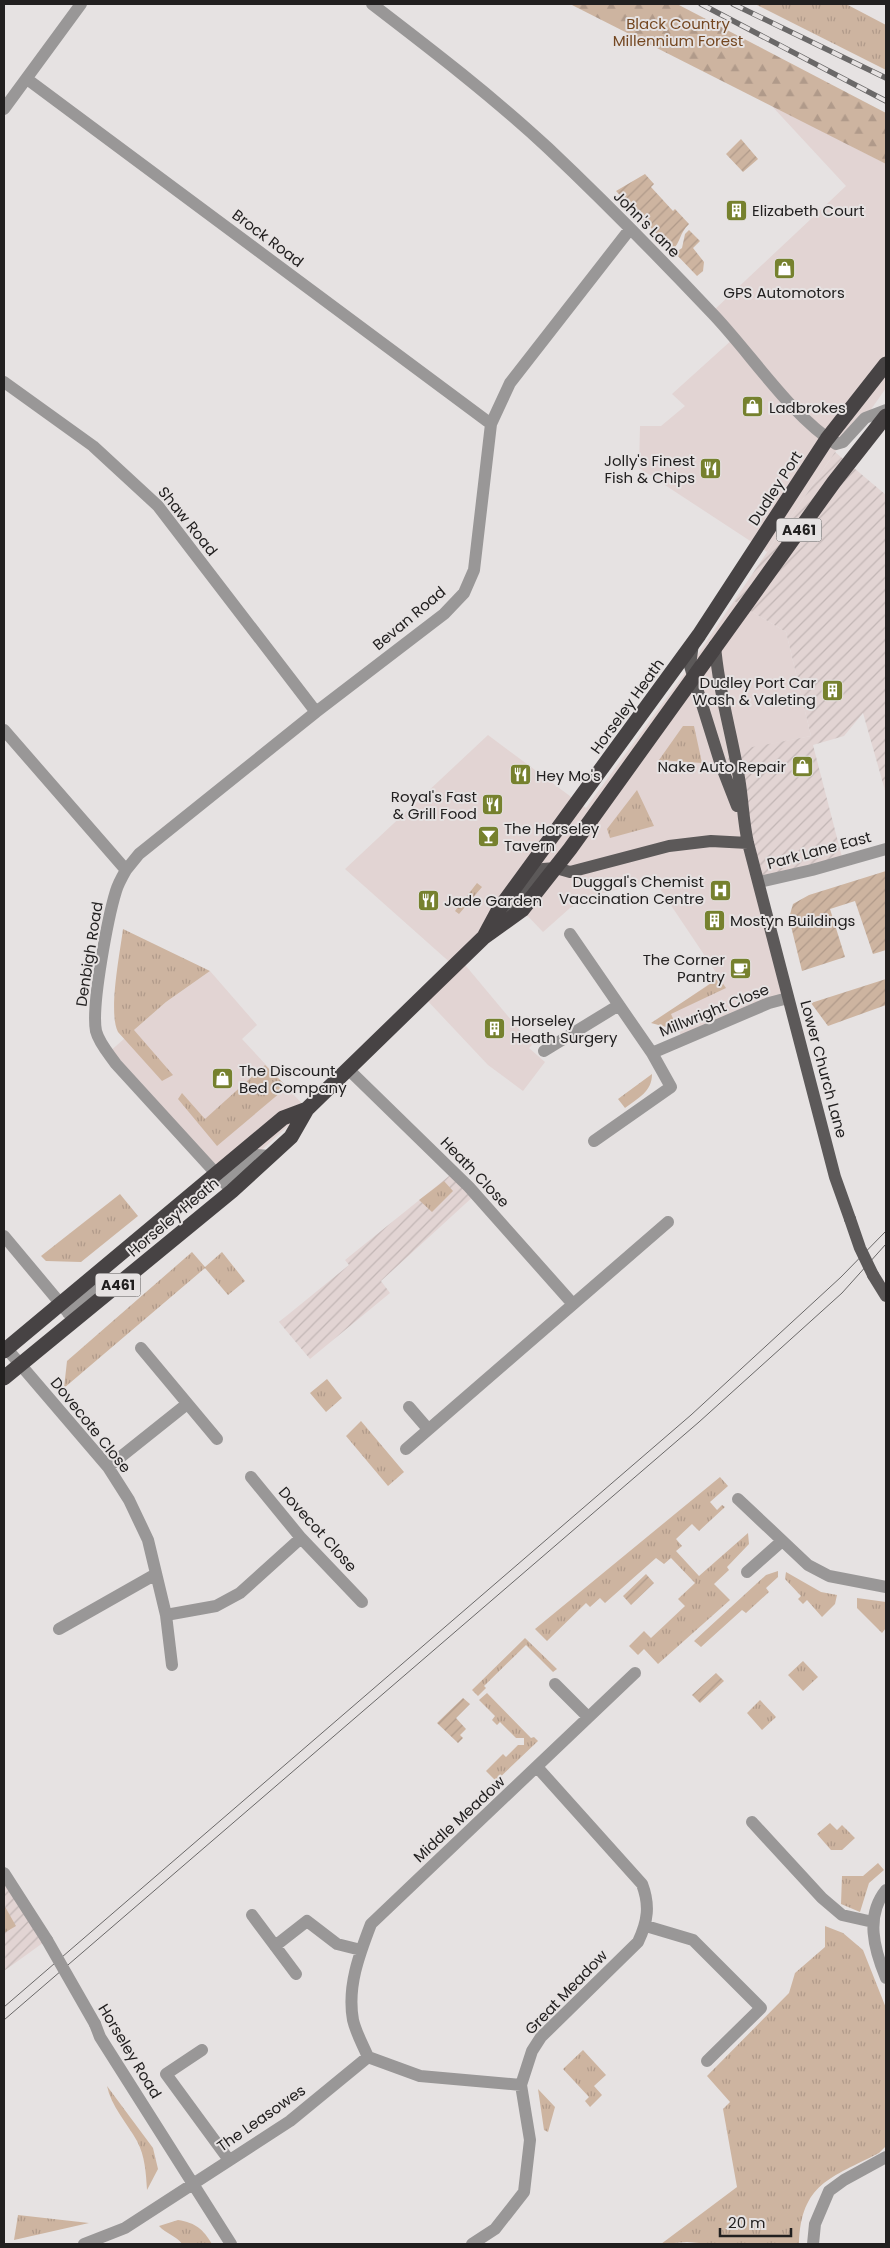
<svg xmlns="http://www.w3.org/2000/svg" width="890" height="2248" font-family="Poppins,sans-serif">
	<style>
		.built { fill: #e2d4d3 }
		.industrial { fill: url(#industrial-furrows) }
		.grass { fill: url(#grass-tufts) }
		.forest { fill: url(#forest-firs) }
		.garden { fill: url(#garden-furrows) }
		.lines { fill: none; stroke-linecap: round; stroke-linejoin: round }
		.minor { stroke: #999797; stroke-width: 12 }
		.major { stroke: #5c5959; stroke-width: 12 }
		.highway { stroke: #474344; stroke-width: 15 }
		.tram { stroke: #6a6868; stroke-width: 1 }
		.rail-casing { stroke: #6a6868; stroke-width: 5.5 }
		.rail { stroke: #e6e2e2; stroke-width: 4; stroke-dasharray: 11; stroke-linecap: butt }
		.minor-bridge { stroke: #999797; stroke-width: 12 }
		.major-bridge { stroke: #5c5959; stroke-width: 12 }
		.labels { text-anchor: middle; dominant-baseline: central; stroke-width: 4; stroke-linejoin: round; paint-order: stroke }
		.shield { fill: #e6e2e2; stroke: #5d5a5a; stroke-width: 1 }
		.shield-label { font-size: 14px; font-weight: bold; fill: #222020 }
		.park-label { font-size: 15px; fill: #744721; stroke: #e6e2e2 }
		.poi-label { font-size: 15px; fill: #222020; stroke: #e6e2e2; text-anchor: start }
		.street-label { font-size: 15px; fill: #222020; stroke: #e6e2e2 }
	</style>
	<defs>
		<pattern id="industrial-furrows" width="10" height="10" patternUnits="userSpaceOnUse" patternTransform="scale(1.25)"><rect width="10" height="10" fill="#e2d4d3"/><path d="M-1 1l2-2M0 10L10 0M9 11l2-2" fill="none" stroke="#c2b6b5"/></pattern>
		<pattern id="grass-tufts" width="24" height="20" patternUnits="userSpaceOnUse" patternTransform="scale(1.25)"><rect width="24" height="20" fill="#cdb4a0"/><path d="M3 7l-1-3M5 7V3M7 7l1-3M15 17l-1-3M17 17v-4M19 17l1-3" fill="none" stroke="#b09a8a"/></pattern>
		<pattern id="forest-firs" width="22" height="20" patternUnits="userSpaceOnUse" patternTransform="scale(1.25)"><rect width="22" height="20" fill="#cdb4a0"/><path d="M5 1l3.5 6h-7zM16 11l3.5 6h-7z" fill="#b09a8a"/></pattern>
		<pattern id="garden-furrows" width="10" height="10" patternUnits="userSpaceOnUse" patternTransform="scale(1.25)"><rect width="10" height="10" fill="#cdb4a0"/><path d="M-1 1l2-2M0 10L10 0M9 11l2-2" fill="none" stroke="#b09a8a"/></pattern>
	</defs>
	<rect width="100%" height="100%" fill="#e6e2e2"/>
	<path class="built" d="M770,104L886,164V388L865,418L835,452L767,552L639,468L640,426H661L685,406L672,394L734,338L712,312L846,186Z
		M734,601L786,632L811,736L726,753L788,998L683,1039L669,1012L719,977L654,880L596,895L570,908L543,932L522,910L461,960L532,1045L529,1048L545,1062L523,1091L488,1065L424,997L454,966L345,869L488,735L586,808L690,666Z
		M210,971L257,1025L242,1039L307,1109L225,1183L108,1053L166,1002Z"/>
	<path class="industrial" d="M835,452L886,495V794L863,713L844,736L813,745L843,861L759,882L726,752L811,736L786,632L734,601Z
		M454,1172L476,1194L381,1281L390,1293L310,1359L279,1322L349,1265L345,1260Z
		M4,1873L47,1940L4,1971Z"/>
	<path class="grass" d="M755,4H846L886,25V70Z
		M683,726H694L702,763L659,760Z
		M637,790L654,826L610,838L607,829Z
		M477,883L482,887L459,914L455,911Z
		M123,929L210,971L166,1002L134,1030L173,1075L162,1081L118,1032C108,1013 120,953 123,929Z
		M719,978L726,988L671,1014L676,1025L666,1027L651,1023Z
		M265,1065L287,1087L217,1146L178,1099L182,1093L205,1119Z
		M652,1074C652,1092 638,1098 625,1108L618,1099Z
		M444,1181L453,1191L432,1212L419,1200Z
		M120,1194L138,1216L81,1262L46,1261L41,1256Z
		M192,1252L205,1267L222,1252L245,1281L228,1295L205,1268L64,1388L67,1361Z
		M327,1379L342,1398L326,1412L310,1393Z
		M361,1421L404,1472L388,1486L346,1436Z
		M720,1477L728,1486L710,1502L717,1510L722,1505L725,1507L699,1531L692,1524L676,1539L682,1546L676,1551L699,1576L748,1533L749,1544L727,1567L729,1570L714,1584L730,1600L658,1664L644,1649L638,1655L629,1646L644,1631L651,1638L685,1606L678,1599L695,1583L671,1558L664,1564L656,1558L605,1603L600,1598L590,1607L586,1603L547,1641L535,1629Z
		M778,1571V1577L766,1588L769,1592L746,1613L742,1610L701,1647L694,1641L766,1575Z
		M786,1572L821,1592L837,1595L835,1604L822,1617L807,1600L803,1604L798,1599L801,1596L785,1579Z
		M857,1598L886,1602V1628L882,1633L857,1608Z
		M525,1638L557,1669L553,1672L526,1645L484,1686L486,1688L478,1696L472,1690Z
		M803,1661L818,1677L803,1691L788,1675Z
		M487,1693L531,1738L534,1737L538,1741L496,1781L486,1771L503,1754L506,1757L518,1745H524V1738H516L500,1722L497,1725L492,1720L495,1716L479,1700Z
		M760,1700L776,1717L762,1730L747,1713Z
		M830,1823L837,1830L842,1825L855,1838L842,1850H831L817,1834Z
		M878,1863L884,1870L869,1883L860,1912L841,1904L842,1876H863Z
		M4,1905L16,1926L4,1933Z
		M825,1926L843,1933L863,1950L886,2008V2146L879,2153C831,2178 801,2183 799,2244H711L687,2242L661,2244L737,2187L723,2109L730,2102L707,2076L789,1993L795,1973L825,1947Z
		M583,2050L606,2075L594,2086L602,2095L590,2107L585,2101L589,2097L563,2069Z
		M107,2086L153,2148L158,2169L147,2190C146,2173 145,2156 137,2141C127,2123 111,2106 107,2086Z
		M538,2089L555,2107L548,2132L544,2130Z
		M18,2215L89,2223L14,2240Z
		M178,2220C196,2223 203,2229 212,2244H182C177,2236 166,2234 159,2226Z"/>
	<path class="forest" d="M570,4H677L886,113V164Z"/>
	<path class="garden" d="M741,139L758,159L743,172L726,154Z
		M645,174L654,184L651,187L673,211L675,209L689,224C679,233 681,243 672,250L616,191Z
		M689,230L700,241L693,248L704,262L703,271L697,276L675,253L682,248L685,234Z
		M886,871V950L873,954L855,901L830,909L845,957L802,971L789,918L793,904L809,895Z
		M886,979V1005L828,1026L811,1003Z
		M646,1574L654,1583L631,1605L623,1596Z
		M716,1673L724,1681L700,1703L692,1695Z
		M463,1698L470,1704L456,1718L466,1729L460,1735L463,1738L458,1743L437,1723Z"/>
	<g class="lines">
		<path class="minor" d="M372,4C432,50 492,96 548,148C604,201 658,256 711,312C749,351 790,415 836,444L843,442L865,418L886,410
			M27,79L491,424
			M4,109L81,4
			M4,382L93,446L158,506L316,712
			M4,730L126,870C122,877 118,884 116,891C108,917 91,1006 96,1031C99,1043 109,1054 116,1064L232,1191
			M126,870L139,854L316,712L444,614L464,593L474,570L491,424L510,383L630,229
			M759,882L812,870L886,849
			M570,934L652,1053L671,1087L594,1141
			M544,1051L619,1005
			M652,1053L769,1003L788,998
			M349,1070L469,1187L572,1303
			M225,1183L257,1155L270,1156
			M4,1236L75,1321
			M68,1313L106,1282H122
			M141,1348L217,1439
			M7,1349L108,1467L129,1500L148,1540L166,1615L172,1665
			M409,1407L428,1429
			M406,1449L668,1222
			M108,1467L187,1404
			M251,1477L301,1538L362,1602
			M738,1499L808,1565L829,1576L886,1587
			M747,1572L782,1541
			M166,1615L216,1606L240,1593L301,1538
			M59,1629L156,1574
			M555,1684L588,1717
			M752,1822L822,1898L842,1915L873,1922
			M4,1873L47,1940
			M886,1890C865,1916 874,1949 886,1978
			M252,1915L296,1974
			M646,1926L693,1940L761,2008L707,2061
			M275,1946L307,1921L337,1944L361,1950
			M95,2024L100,2037L231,2244
			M202,2050L166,2074L229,2160
			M521,2085L420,2076L368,2057C363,2045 356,2033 353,2020C347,1987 359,1955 371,1924L635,1673
			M84,2244L125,2228L290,2121L368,2057
			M472,2244L495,2229L524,2192L530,2140L521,2085L532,2051L541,2037L638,1942C648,1921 650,1905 642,1884L537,1767
			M813,2244L815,2224L829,2191L844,2180L886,2157"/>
		<path class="major" d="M693,643L690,666L721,765L737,806
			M715,645C718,690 732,734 739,778C743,800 743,821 748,843L835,1177L850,1219
			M499,909L514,904L543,869L556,868L570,872L669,846L711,841L748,843
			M873,1275L886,1296"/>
		<path class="highway" d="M485,935L499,909L699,635L827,439L886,364
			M4,1351L283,1118L307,1109
			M4,1378L232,1191L291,1137L307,1109L483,938L522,910L570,849L834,482L886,416"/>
		<path class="tram" d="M4,2007L691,1415L841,1277L886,1231
			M4,2020L699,1422L842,1293L886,1244"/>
		<defs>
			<path id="rail" d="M701,4L886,101
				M733,4L886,78"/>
		</defs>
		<use href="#rail" class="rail-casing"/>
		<use href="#rail" class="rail"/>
		<path class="minor-bridge" d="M47,1940L95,2024"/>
		<path class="major-bridge" d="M850,1219L860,1248L873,1275"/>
	</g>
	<defs>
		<symbol id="building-square" viewBox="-11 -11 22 22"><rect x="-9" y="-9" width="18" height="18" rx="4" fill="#76812e" stroke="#e6e2e2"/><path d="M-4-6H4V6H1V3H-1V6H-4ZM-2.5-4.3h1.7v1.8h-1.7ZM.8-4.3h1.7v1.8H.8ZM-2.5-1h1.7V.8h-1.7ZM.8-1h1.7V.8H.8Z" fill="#fff"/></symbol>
		<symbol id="shop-square" viewBox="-11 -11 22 22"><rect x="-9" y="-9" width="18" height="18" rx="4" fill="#76812e" stroke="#e6e2e2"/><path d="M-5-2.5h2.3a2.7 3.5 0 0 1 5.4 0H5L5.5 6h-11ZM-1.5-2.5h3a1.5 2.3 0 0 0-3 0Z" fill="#fff"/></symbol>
		<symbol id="restaurant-square" viewBox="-11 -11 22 22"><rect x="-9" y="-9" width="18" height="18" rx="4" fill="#76812e" stroke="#e6e2e2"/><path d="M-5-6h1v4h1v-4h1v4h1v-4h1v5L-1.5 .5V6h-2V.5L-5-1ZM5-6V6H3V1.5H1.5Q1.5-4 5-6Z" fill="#fff"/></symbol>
		<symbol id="bar-square" viewBox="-11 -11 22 22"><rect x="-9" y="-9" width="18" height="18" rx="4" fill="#76812e" stroke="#e6e2e2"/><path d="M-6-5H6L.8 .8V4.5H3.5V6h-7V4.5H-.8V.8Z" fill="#fff"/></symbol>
		<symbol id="hospital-square" viewBox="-11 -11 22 22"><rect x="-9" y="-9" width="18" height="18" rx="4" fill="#76812e" stroke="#e6e2e2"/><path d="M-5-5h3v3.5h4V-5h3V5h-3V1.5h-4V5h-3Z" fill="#fff"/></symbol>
		<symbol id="cafe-square" viewBox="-11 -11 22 22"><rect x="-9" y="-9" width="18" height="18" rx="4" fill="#76812e" stroke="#e6e2e2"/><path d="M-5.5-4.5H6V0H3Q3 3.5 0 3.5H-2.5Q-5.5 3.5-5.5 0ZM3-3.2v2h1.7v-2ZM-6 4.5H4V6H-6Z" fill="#fff"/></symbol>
	</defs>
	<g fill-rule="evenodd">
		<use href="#building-square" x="724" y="198" width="25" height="25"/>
		<use href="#shop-square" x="772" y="256" width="25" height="25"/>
		<use href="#shop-square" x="740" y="394" width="25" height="25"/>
		<use href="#restaurant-square" x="698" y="456" width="25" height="25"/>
		<use href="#building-square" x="820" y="678" width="25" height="25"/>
		<use href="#shop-square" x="790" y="754" width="25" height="25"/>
		<use href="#restaurant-square" x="508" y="762" width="25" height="25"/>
		<use href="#restaurant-square" x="480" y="792" width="25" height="25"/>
		<use href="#bar-square" x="476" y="824" width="25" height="25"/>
		<use href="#hospital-square" x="708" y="878" width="25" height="25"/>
		<use href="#restaurant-square" x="416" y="888" width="25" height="25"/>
		<use href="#building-square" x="702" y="908" width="25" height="25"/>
		<use href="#cafe-square" x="728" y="956" width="25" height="25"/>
		<use href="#building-square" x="482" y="1016" width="25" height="25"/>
		<use href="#shop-square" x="210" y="1066" width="25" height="25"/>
	</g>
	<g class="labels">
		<g class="shield">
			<rect x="776.5" y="518.5" width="45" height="23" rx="4"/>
			<rect x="95.5" y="1273.5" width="45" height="23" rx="4"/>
		</g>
		<g class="shield-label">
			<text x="799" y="530">A461</text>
			<text x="118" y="1285">A461</text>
		</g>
		<g class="park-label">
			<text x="678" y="23">Black Country<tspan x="678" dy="17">Millennium Forest</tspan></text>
		</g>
		<g class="poi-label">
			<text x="752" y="210">Elizabeth Court</text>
			<text x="784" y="292" text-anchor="middle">GPS Automotors</text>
			<text x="769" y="407">Ladbrokes</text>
			<text x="695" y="460" text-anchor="end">Jolly's Finest<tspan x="695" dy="17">Fish &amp; Chips</tspan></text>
			<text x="816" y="682" text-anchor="end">Dudley Port Car<tspan x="816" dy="17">Wash &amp; Valeting</tspan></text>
			<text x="786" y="766" text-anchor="end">Nake Auto Repair</text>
			<text x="536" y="775">Hey Mo's</text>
			<text x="477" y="796" text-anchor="end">Royal's Fast<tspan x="477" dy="17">&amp; Grill Food</tspan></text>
			<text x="504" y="828">The Horseley<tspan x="504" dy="17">Tavern</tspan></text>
			<text x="704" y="881" text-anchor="end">Duggal's Chemist<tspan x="704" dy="17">Vaccination Centre</tspan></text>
			<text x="444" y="900">Jade Garden</text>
			<text x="730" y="920">Mostyn Buildings</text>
			<text x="725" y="959" text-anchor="end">The Corner<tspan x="725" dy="17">Pantry</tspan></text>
			<text x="511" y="1020">Horseley<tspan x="511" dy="17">Heath Surgery</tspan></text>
			<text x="239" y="1070">The Discount<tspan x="239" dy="17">Bed Company</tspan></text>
		</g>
		<g class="street-label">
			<text transform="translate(647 224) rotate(45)">John's Lane</text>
			<text transform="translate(268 238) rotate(37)">Brock Road</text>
			<text transform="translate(775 488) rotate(-57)">Dudley Port</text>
			<text transform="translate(188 521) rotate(51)">Shaw Road</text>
			<text transform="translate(409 618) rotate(-40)">Bevan Road</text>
			<text transform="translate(627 706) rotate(-54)">Horseley Heath</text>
			<text transform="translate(819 850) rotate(-15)">Park Lane East</text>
			<text transform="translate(89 954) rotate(-81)">Denbigh Road</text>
			<text transform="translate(714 1010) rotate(-22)">Millwright Close</text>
			<text transform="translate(824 1069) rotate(75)">Lower Church Lane</text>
			<text transform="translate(475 1172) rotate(46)">Heath Close</text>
			<text transform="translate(173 1217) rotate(-40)">Horseley Heath</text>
			<text transform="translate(91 1425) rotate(51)">Dovecote Close</text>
			<text transform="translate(318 1529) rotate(48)">Dovecot Close</text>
			<text transform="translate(459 1819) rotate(-43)">Middle Meadow</text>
			<text transform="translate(566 1992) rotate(-46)">Great Meadow</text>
			<text transform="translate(130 2051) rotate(59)">Horseley Road</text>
			<text transform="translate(261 2118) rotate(-35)">The Leasowes</text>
		</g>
	</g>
	<rect width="890" height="2248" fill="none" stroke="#222020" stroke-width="10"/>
	<path d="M720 2228v8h71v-8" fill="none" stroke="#222020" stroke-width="2.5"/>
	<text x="728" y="2228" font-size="15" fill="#222020" stroke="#e6e2e2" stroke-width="4" paint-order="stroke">20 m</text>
</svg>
